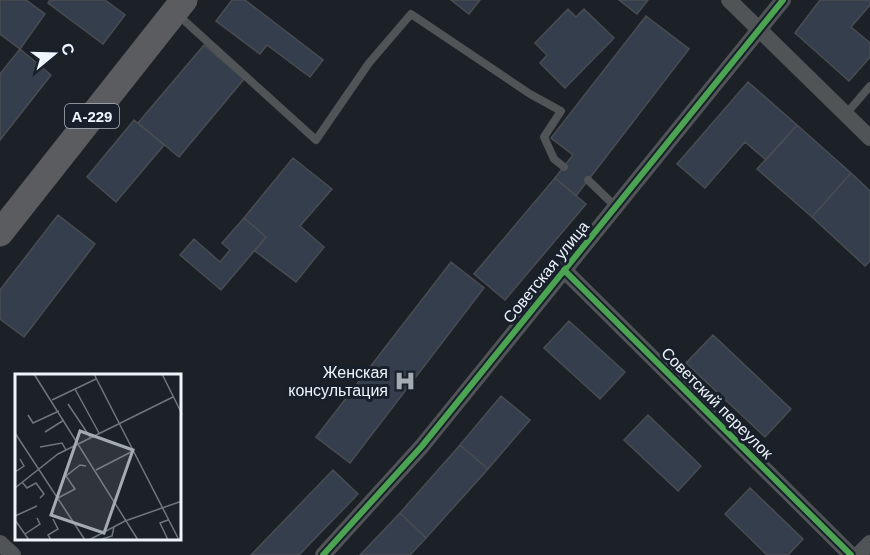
<svg xmlns="http://www.w3.org/2000/svg" width="870" height="555" font-family="Arial,sans-serif">
	<style>
		.building { fill: #353e4c; stroke: #494d52; stroke-width: 1.5 }
		.lines { fill: none; stroke-linecap: round; stroke-linejoin: round }
		.lane { stroke: #515457; stroke-width: 8 }
		.street { stroke: #515457; stroke-width: 16 }
		.primary { stroke: #5a5c5f; stroke-width: 27 }
		.cycleway-casing { stroke: #18202b; stroke-width: 10 }
		.cycleway { stroke: #4ca352; stroke-width: 6 }
		.labels { text-anchor: middle; dominant-baseline: central; stroke-width: 6; stroke-linejoin: round; paint-order: stroke }
		.shield { fill: #18202b; stroke: #aeb5be; stroke-width: 1.5 }
		.shield-label { font-size: 15px; font-weight: bold; fill: #eff5fd }
		.street-label { font-size: 16px; fill: #eff5fd; stroke: #18202b }
		.poi-label { font-size: 16px; fill: #eff5fd; stroke: #18202b; text-anchor: end }
		.inset-road { fill: none; stroke: #70767d; stroke-width: 1.5 }
		.view { fill: #a5abb2; fill-opacity: 0.15; stroke: #a5abb2; stroke-width: 3 }
		.inset-edge { fill: none; stroke: #eff5fd; stroke-width: 3 }
	</style>
	<rect width="100%" height="100%" fill="#1c2127"/>
	<path class="building" d="M0,0H26L45,14L20,49L0,34Z
		M50,0H105L125,15L103,44L48,3Z
		M232,0H245L323,60L310,77L267,45L260,54L216,21Z
		M451,0H480L469,14Z
		M619,0H648L637,14Z
		M820,0H870V5L851,27L870,43V57L849,81L795,33Z
		M568,9L576,17L584,9L614,38L565,88L540,63L547,55L535,43Z
		M646,16L689,49L576,196L555,178L573,155L551,138Z
		M204,45L244,79L179,157L138,123Z
		M20,49L51,75L0,140V74Z
		M748,82L797,125L766,160L745,142L705,188L677,164Z
		M134,120L164,145L116,202L87,177Z
		M797,125L851,173L812,217L757,169Z
		M293,158L332,189L300,226L324,247L296,282L255,251L266,237L244,218Z
		M851,173L870,191V261L865,266L812,217Z
		M555,178L586,204L505,300L474,274Z
		M58,215L95,244L24,337L0,319V290Z
		M244,218L266,237L221,290L180,255L194,239L220,262L230,250L222,243Z
		M451,262L484,288L350,463L316,437Z
		M569,321L625,372L600,399L544,348Z
		M713,335L791,409L765,437L686,363Z
		M501,396L530,420L488,469L460,445Z
		M648,415L701,466L678,491L624,440Z
		M460,445L488,469L426,538L400,513Z
		M333,470L358,494L299,555H251Z
		M750,488L803,539L788,555H767L725,514Z
		M400,513L426,538L410,555H360Z"/>
	<g class="lines">
		<path class="lane" d="M177,14L316,140L369,63L411,14L530,94L561,111L544,137L554,159L564,167
			M846,114L870,86
			M588,180L616,207"/>
		<path class="street" d="M729,0L870,138
			M564,270L851,555
			M0,543L13,555
			M323,555L422,446L783,0
			M858,555L870,543"/>
		<path class="primary" d="M0,233L184,0"/>
		<defs>
			<path id="cycleway" d="M564,270L851,555
				M323,555L422,446L783,0"/>
		</defs>
		<use href="#cycleway" class="cycleway-casing"/>
		<use href="#cycleway" class="cycleway"/>
	</g>
	<defs>
		<symbol id="hospital-bare" viewBox="-9 -9 18 18"><path d="M-5-5h3v3.5h4V-5h3V5h-3V1.5h-4V5h-3Z" fill="#a5abb2" stroke="#18202b" stroke-width="2.5" paint-order="stroke"/></symbol>
	</defs>
	<g fill-rule="evenodd">
		<use href="#hospital-bare" x="390" y="366" width="30" height="30"/>
	</g>
	<g class="labels">
		<rect class="shield" x="65" y="104" width="54" height="24" rx="4.5"/>
		<g class="shield-label">
			<text x="92" y="116">А-229</text>
		</g>
		<g class="street-label">
			<text transform="translate(546 272) rotate(-51)">Советская улица</text>
			<text transform="translate(717 403) rotate(45)">Советский переулок</text>
		</g>
		<g class="poi-label">
			<text x="388" y="372">Женская<tspan x="388" dy="18">консультация</tspan></text>
		</g>
	</g>
	<g transform="translate(15 374)">
		<rect width="166" height="166" fill="#1c2127"/>
		<path class="inset-road" d="M19,0L123,166M79,0L164,166M147,0L167,40M60,15L84,59M37,26L81,5M53,30L75,63M13,41L18,49L44,37M30,58L49,46M0,59L70,166M25,73L47,69L51,76M81,96L118,77M0,98L9,92L5,85M7,108L12,114L21,109L29,120L25,124M0,114L43,80L158,23M43,124L60,115L51,102L65,91L71,92M0,142L22,132M0,146L14,166M153,146L145,149L153,166M10,160L25,150L22,144M36,166L33,161L43,155L38,145M74,166L110,147L167,127M84,166L97,162L99,153"/>
		<path class="view" d="M65,57L118,76L89,159L36,141Z"/>
		<rect width="166" height="166" class="inset-edge"/>
	</g>
	<g transform="translate(54 54) rotate(71)" stroke="#18202b" stroke-width="4.5" paint-order="stroke">
	<path d="M0-4.5L10 22L0 15L-10 22Z" fill="#eff5fd"/>
	<text y="-9" font-size="16" font-weight="bold" text-anchor="middle" fill="#eff5fd">С</text>
	</g>
</svg>
